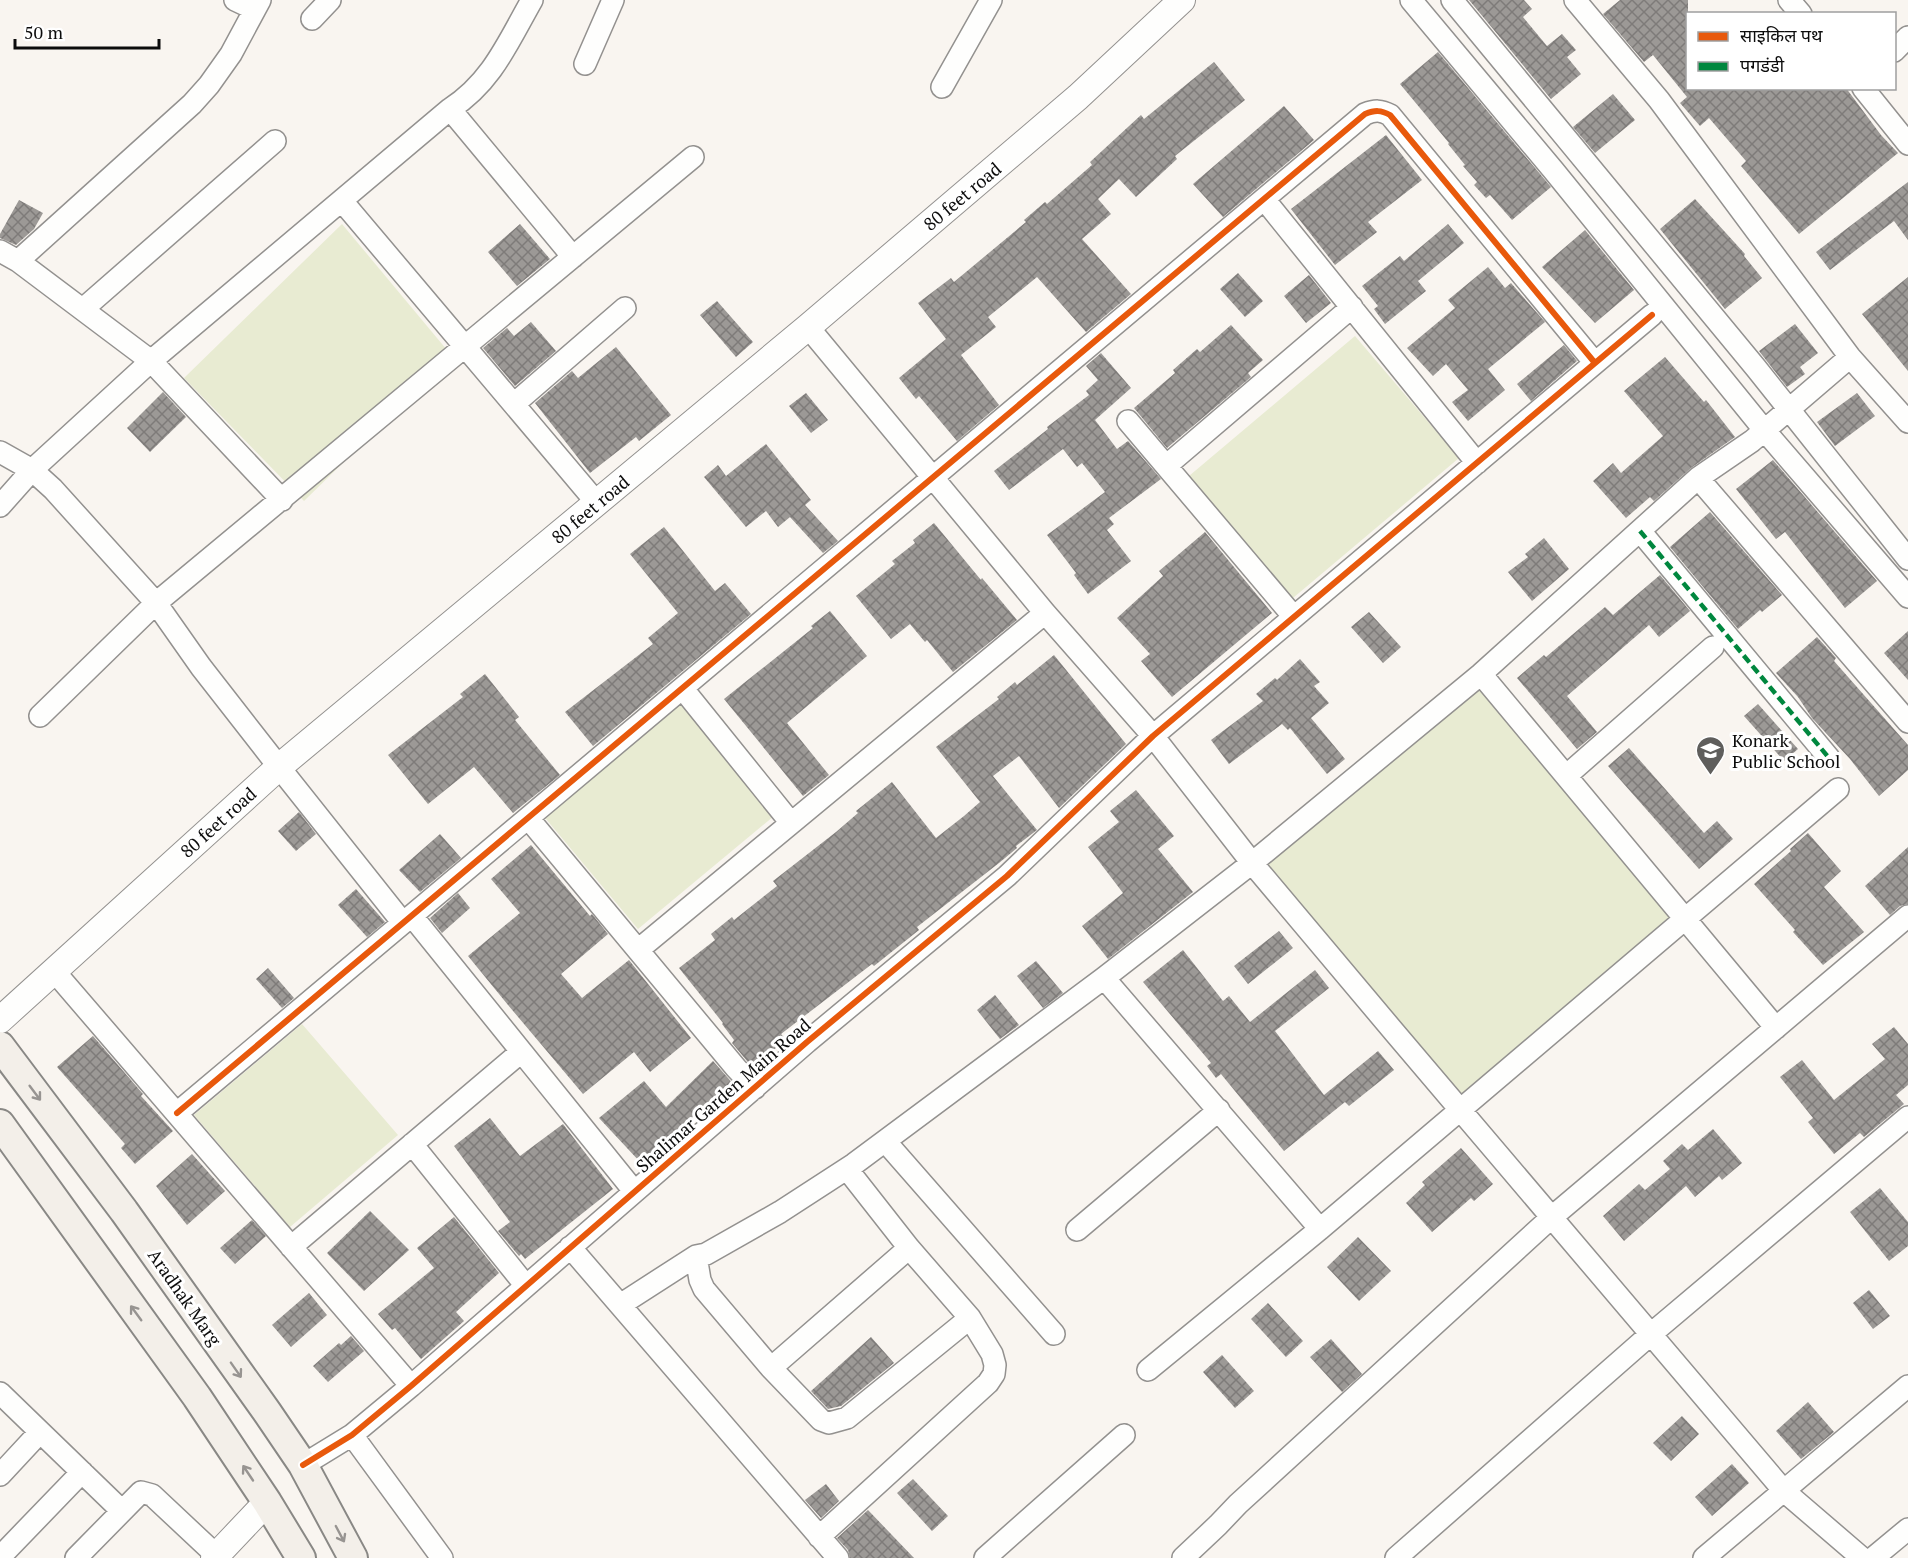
<svg xmlns="http://www.w3.org/2000/svg" width="1908" height="1558" font-family="'PT Serif','Noto Sans Devanagari',serif">
	<style>
		.grass { fill: #e8ebd2 }
		.building { fill: url(#building-cross-hatch) }
		.lines { fill: none; stroke-linecap: round; stroke-linejoin: round }
		.minor-casing { stroke: #93918f; stroke-width: 24 }
		.tertiary-casing { stroke: #93918f; stroke-width: 28 }
		.secondary-casing { stroke: #898885; stroke-width: 32 }
		.minor { stroke: #fefefd; stroke-width: 21 }
		.tertiary { stroke: #fefefd; stroke-width: 26 }
		.secondary { stroke: #f3efe9; stroke-width: 28 }
		.quiet { stroke: #00873e; stroke-width: 4.5; stroke-dasharray: 9 4.5; stroke-linecap: butt }
		.cycleway-casing { stroke: #fff; stroke-width: 10 }
		.cycleway { stroke: #e8590c; stroke-width: 6 }
		.oneway { stroke: #979491 }
		.labels { text-anchor: middle; dominant-baseline: central; stroke-width: 6; stroke-linejoin: round; paint-order: stroke }
		.street-label { font-size: 18px; fill: #0c0c0c; stroke: #fff }
		.poi-label { font-size: 18px; fill: #0c0c0c; stroke: #fff; text-anchor: start }
	</style>
	<defs>
		<pattern id="building-cross-hatch" width="8" height="8" patternUnits="userSpaceOnUse" patternTransform="scale(1.5)"><rect width="8" height="8" fill="#9c9996"/><path d="M0 0l8 8M0 8l8-8" fill="none" stroke="#7e7b79"/></pattern>
	</defs>
	<rect width="100%" height="100%" fill="#f9f5f0"/>
	<path class="grass" d="M342,224L452,356L304,501L184,378Z
		M1355,336L1459,458L1293,598L1189,476Z
		M1481,674L1685,919L1460,1110L1252,863Z
		M678,701L774,816L638,929L541,813Z
		M302,1024L398,1135L290,1227L194,1115Z"/>
	<path class="building" d="M1469,0H1524L1532,9L1523,17L1547,46L1562,34L1576,50L1567,57L1581,74L1551,99Z
		M1620,0H1688V88H1846L1881,135L1898,153L1799,234L1741,166L1746,161L1709,118L1700,126L1680,103L1687,97L1653,55L1644,62L1603,14Z
		M1438,52L1551,187L1512,220L1490,195L1486,198L1474,185L1477,182L1463,166L1465,165L1448,144L1449,143L1400,84Z
		M1214,62L1245,100L1175,156L1177,159L1136,197L1119,179L1098,199L1111,214L1082,239L1131,294L1086,332L1037,277L988,317L996,327L961,355L999,405L957,441L919,396L916,399L899,378L946,339L918,303L951,278L954,282L1026,222L1024,220L1045,202L1047,204L1092,165L1090,162L1141,115L1144,119Z
		M1613,94L1635,120L1595,153L1573,127Z
		M1284,106L1314,140L1223,217L1193,184Z
		M1386,135L1422,180L1368,222L1377,232L1335,265L1291,209Z
		M1908,182V240L1894,221L1830,270L1816,252Z
		M1695,199L1745,254L1744,256L1762,278L1725,309L1660,229Z
		M19,200L43,213L34,229L16,245L0,238V234Z
		M520,224L550,259L517,286L488,252Z
		M1448,224L1464,243L1418,281L1426,291L1385,324L1374,309L1378,306L1362,286L1400,256L1404,261Z
		M1585,230L1634,290L1595,323L1542,267Z
		M1488,267L1505,288L1511,283L1545,322L1488,369L1505,390L1468,421L1452,402L1468,390L1446,364L1433,376L1407,348L1455,308L1448,300Z
		M1238,273L1263,301L1245,317L1220,289Z
		M1309,275L1331,303L1306,323L1284,296Z
		M1908,277V371L1862,314Z
		M717,301L753,342L736,357L700,315Z
		M531,322L556,351L515,386L483,348L507,328L514,336Z
		M1795,324L1818,353L1800,367L1805,374L1787,387L1759,351Z
		M1231,325L1263,360L1248,373L1251,377L1167,448L1134,408L1175,373L1173,370L1197,349L1200,352Z
		M1564,345L1577,361L1531,401L1517,384Z
		M616,347L671,415L639,441L636,437L590,473L535,403L572,371L578,378Z
		M1101,353L1131,388L1095,420L1117,449L1128,441L1161,479L1109,518L1114,524L1107,530L1131,561L1088,594L1074,575L1076,573L1047,535L1105,492L1082,463L1077,467L1063,449L1009,490L994,471L1048,429L1047,427L1089,395L1086,391L1098,380L1086,366Z
		M1665,357L1704,402L1706,400L1735,437L1691,468L1654,501L1650,497L1626,518L1593,481L1613,463L1621,473L1663,436L1624,391Z
		M163,392L186,417L150,452L127,428Z
		M806,393L828,420L811,433L789,406Z
		M1857,393L1875,416L1835,446L1817,422Z
		M766,444L811,500L805,505L838,541L823,553L790,517L778,527L766,511L746,527L704,477L718,465L726,476Z
		M1773,460L1877,581L1845,608L1785,532L1776,539L1736,489Z
		M1710,512L1782,595L1762,612L1760,610L1738,629L1670,547Z
		M934,523L981,580L982,578L1017,620L953,672L927,640L925,642L910,624L891,639L856,596L895,564L892,561L915,543L913,540Z
		M664,527L715,591L725,583L751,614L593,746L565,712L653,644L648,638L678,613L630,554Z
		M1205,532L1272,613L1172,697L1141,661L1150,654L1117,618L1163,576L1159,571Z
		M1544,538L1569,569L1532,601L1508,572L1528,557L1525,554Z
		M1660,575L1690,611L1659,637L1649,625L1567,696L1597,732L1577,749L1517,678L1544,655L1546,657L1605,607L1613,615Z
		M830,611L867,656L787,723L829,775L803,796L724,699L813,628L811,626Z
		M1369,612L1401,647L1383,663L1351,627Z
		M1908,631V680L1884,653Z
		M1817,637L1836,658L1834,661L1908,745V770L1879,796L1850,759L1812,718L1798,697L1776,673Z
		M1054,655L1126,744L1059,808L1019,756L993,776L1037,830L1016,846L1017,848L999,863L917,927L919,930L874,966L872,964L781,1034L786,1040L752,1067L732,1043L734,1040L722,1024L723,1023L679,968L715,940L711,934L732,917L734,920L777,886L773,881L836,832L858,813L856,811L892,782L936,838L964,816L980,802L936,747L999,699L997,697L1015,682L1017,685Z
		M1300,659L1320,682L1314,686L1329,703L1311,718L1345,759L1327,774L1290,728L1288,730L1282,724L1229,764L1211,740L1263,701L1256,694L1275,678L1277,680Z
		M485,674L519,717L515,720L560,775L513,813L474,767L428,804L388,755L463,697L460,694Z
		M1758,704L1798,749L1784,761L1744,716Z
		M1629,748L1704,833L1717,821L1733,839L1699,869L1608,766Z
		M1136,790L1174,836L1158,849L1193,892L1108,959L1082,926L1123,893L1088,847L1119,822L1110,811Z
		M299,812L316,834L296,851L278,831Z
		M1808,833L1841,871L1824,887L1864,932L1823,965L1793,932L1795,930L1754,884L1791,851L1790,849Z
		M440,834L461,858L420,892L399,870Z
		M531,845L590,916L592,914L608,934L561,974L582,998L629,960L691,1038L650,1072L634,1052L583,1094L508,1005L468,956L520,913L491,879Z
		M1908,847V904L1900,906L1890,915L1865,886Z
		M356,889L385,922L367,937L338,905Z
		M458,893L470,908L442,933L430,918Z
		M1279,931L1293,948L1248,984L1234,966Z
		M1183,950L1223,1001L1229,996L1250,1022L1315,970L1329,988L1275,1031L1324,1095L1378,1051L1394,1070L1349,1106L1345,1102L1284,1151L1221,1074L1216,1078L1207,1066L1211,1063L1143,982Z
		M1036,961L1063,993L1043,1008L1017,976Z
		M268,968L294,998L282,1008L256,979Z
		M995,995L1019,1025L1000,1039L977,1010Z
		M1894,1027L1908,1044V1085L1896,1095L1904,1104L1864,1137L1860,1133L1834,1154L1808,1122L1813,1118L1780,1077L1802,1060L1834,1100L1885,1059L1872,1044Z
		M93,1036L143,1094L141,1096L173,1131L135,1164L121,1148L125,1144L57,1067Z
		M713,1061L736,1087L698,1120L694,1116L641,1163L599,1118L644,1081L666,1107Z
		M490,1118L520,1156L563,1124L613,1189L525,1259L521,1254L519,1256L498,1231L510,1222L454,1146Z
		M1713,1129L1742,1163L1722,1180L1719,1176L1695,1197L1686,1186L1624,1241L1603,1216L1639,1184L1645,1190L1670,1169L1663,1161L1682,1144L1688,1150Z
		M1461,1148L1493,1184L1474,1201L1471,1198L1432,1232L1406,1203L1425,1185L1422,1182Z
		M192,1154L225,1191L187,1225L156,1186Z
		M1880,1188L1908,1222V1246L1889,1261L1850,1212Z
		M370,1211L409,1250L364,1291L327,1253Z
		M454,1217L499,1273L456,1312L464,1321L421,1359L395,1328L392,1330L378,1314L434,1268L417,1248Z
		M252,1220L266,1236L235,1264L220,1248Z
		M1358,1237L1391,1271L1359,1301L1327,1267Z
		M1869,1290L1890,1316L1873,1329L1853,1303Z
		M309,1293L327,1315L291,1347L272,1325Z
		M1268,1303L1303,1341L1286,1357L1251,1319Z
		M351,1336L364,1351L328,1382L313,1366L339,1343L341,1345Z
		M871,1337L894,1363L841,1406L828,1409L811,1391Z
		M1331,1339L1362,1374L1342,1392L1310,1357Z
		M1222,1355L1254,1391L1235,1408L1203,1372Z
		M1808,1402L1834,1432L1801,1459L1776,1431Z
		M1682,1416L1699,1434L1671,1461L1653,1443Z
		M1732,1464L1749,1483L1712,1516L1695,1497Z
		M913,1479L948,1516L932,1531L897,1493Z
		M826,1484L839,1501L821,1518L805,1500Z
		M868,1510L914,1558H850L848,1550L837,1538Z"/>
	<g class="lines">
		<defs>
			<path id="minor" d="M235,0L254,9
				M1411,0L1554,171L1765,431L1908,597
				M1452,0L1756,368L1908,559
				M1575,0L1659,100L1850,357L1908,422
				M1789,0L1801,14
				M312,19L330,0
				M1894,51L1908,37
				M585,64L613,0
				M942,87L991,0
				M1863,88L1908,144
				M450,109C492,82 508,42 532,0
				M1264,199L1477,463
				M342,201L597,503
				M0,251L18,261L151,361L282,500
				M18,261L192,104L209,85L231,54L260,0
				M83,309L275,141
				M808,327L1045,613L1153,736L1252,863L1395,1033L1784,1491L1862,1558
				M514,404L625,308
				M1128,421L1294,617
				M0,452L32,470L53,489L156,603L201,667L279,767L403,923
				M1166,466L1352,307
				M1698,478L1908,722
				M0,506L32,470L151,361L450,109L573,257
				M1640,531L1829,758
				M1481,674L1776,1028
				M683,689L791,823
				M40,716L156,603L693,157
				M1566,776L1713,647
				M528,818L736,1068L755,1088
				M412,916L634,1191
				M638,950L1045,613
				M54,971L411,1386
				M1104,978L1320,1229
				M177,1113L1365,114C1375,110 1381,110 1390,115L1595,363
				M885,1141L1054,1334
				M412,1144L526,1286
				M1077,1230L1219,1110
				M291,1247L521,1052
				M570,1247L838,1558
				M696,1256L700,1280L704,1289L771,1368L821,1420L829,1423L847,1418L970,1318
				M620,1305L696,1256L706,1254L780,1212L854,1164L1104,978L1252,863L1481,674L1698,478L1752,441L1850,357
				M771,1368L909,1248
				M1148,1370L1320,1229L1838,789
				M0,1393L121,1510
				M352,1435L442,1558
				M303,1465L352,1435L411,1386L807,1042L1007,876L1153,736L1652,315
				M0,1475L40,1432
				M819,1537L988,1383L994,1374L995,1365L992,1354L970,1318L909,1248L847,1169
				M0,1557L82,1472
				M76,1558L141,1492L152,1495L216,1555
				M985,1558L1124,1435
				M1183,1558L1218,1525L1238,1504L1552,1217L1908,916
				M1396,1558L1651,1334L1908,1117
				M1704,1558L1908,1386
				M1873,1558L1908,1529"/>
			<path id="tertiary" d="M0,1020L279,767L808,327L1078,97L1182,0
				M214,1558L267,1502"/>
			<path id="secondary" d="M0,1046L124,1211L267,1412L303,1465L353,1558
				M0,1124L197,1397L267,1502L301,1558"/>
		</defs>
		<use href="#minor" class="minor-casing"/>
		<use href="#tertiary" class="tertiary-casing"/>
		<use href="#secondary" class="secondary-casing"/>
		<use href="#minor" class="minor"/>
		<use href="#tertiary" class="tertiary"/>
		<use href="#secondary" class="secondary"/>
		<path class="quiet" d="M1640,531L1829,758"/>
		<defs>
			<path id="cycleway" d="M177,1113L1365,114C1375,110 1381,110 1390,115L1595,363
				M303,1465L352,1435L411,1386L807,1042L1007,876L1153,736L1652,315"/>
		</defs>
		<use href="#cycleway" class="cycleway-casing"/>
		<use href="#cycleway" class="cycleway"/>
	</g>
	<defs><path id="oneway-shaft" d="M-6 0H5M1.5-3L5.5 0L1.5 3" fill="none" stroke-width="1.6" stroke-linecap="round" stroke-linejoin="round" transform="scale(1.5)"/></defs>
	<g class="oneway">
		<use href="#oneway-shaft" transform="translate(35 1093) rotate(53)"/>
		<use href="#oneway-shaft" transform="translate(136 1313) rotate(-126)"/>
		<use href="#oneway-shaft" transform="translate(236 1370) rotate(55)"/>
		<use href="#oneway-shaft" transform="translate(248 1473) rotate(-124)"/>
		<use href="#oneway-shaft" transform="translate(340 1534) rotate(62)"/>
	</g>
	<defs>
		<symbol id="school-pin" viewBox="-11 -11 22 30"><path d="M0 17L-7.5 6A9.5 9.5 0 1 1 7.5 6Z" fill="#5f5e5c" stroke="#fff"/><path d="M0-5L7-2L0 1L-7-2ZM-4 1L0 2.5L4 1V4Q0 6-4 4Z" fill="#fff"/></symbol>
	</defs>
	<g fill-rule="evenodd">
		<use href="#school-pin" x="1694" y="734" width="33" height="45"/>
	</g>
	<g class="labels">
		<g class="street-label">
			<text transform="translate(962 196) rotate(-40)">80 feet road</text>
			<text transform="translate(590 509) rotate(-40)">80 feet road</text>
			<text transform="translate(218 822) rotate(-42)">80 feet road</text>
			<text transform="translate(723 1095) rotate(-41)">Shalimar Garden Main Road</text>
			<text transform="translate(185 1297) rotate(55)">Aradhak Marg</text>
		</g>
		<g class="poi-label">
			<text x="1732" y="740">Konark<tspan x="1732" dy="21">Public School</tspan></text>
		</g>
	</g>
	<rect x="1686" y="12" width="210" height="78" fill="#ffffff" stroke="#9e9e9e" stroke-width="1.5"/>
	<rect x="1698" y="32" width="30" height="9" fill="#e8590c" stroke="#9e9e9e" stroke-width="1.5"/>
	<text x="1740" y="42" font-size="18" fill="#0c0c0c">साइकिल पथ</text>
	<rect x="1698" y="62" width="30" height="9" fill="#00873e" stroke="#9e9e9e" stroke-width="1.5"/>
	<text x="1740" y="72" font-size="18" fill="#0c0c0c">पगडंडी</text>
	<path d="M15 39v9h144v-9" fill="none" stroke="#0c0c0c" stroke-width="3"/>
	<text x="24" y="39" font-size="18" fill="#0c0c0c" stroke="#ffffff" stroke-width="4.5" paint-order="stroke">50 m</text>
</svg>
